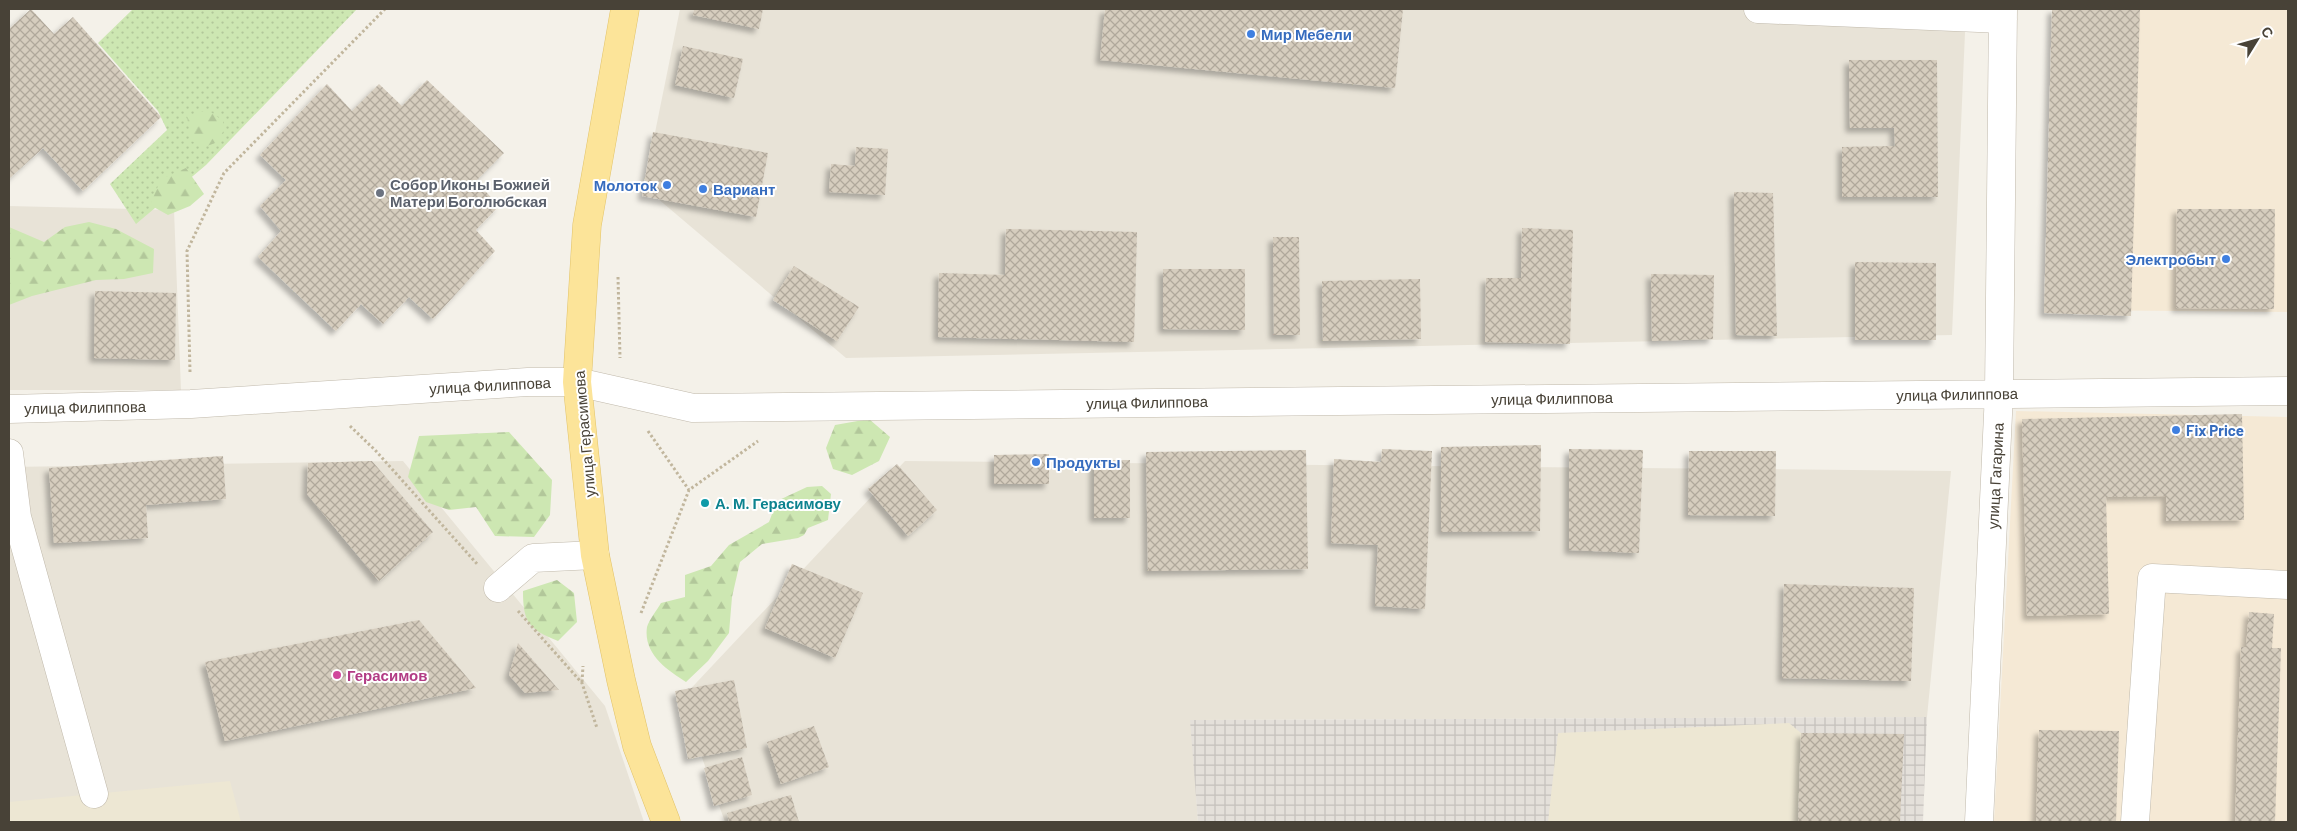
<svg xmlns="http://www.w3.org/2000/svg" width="2297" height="831" font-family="Barlow,sans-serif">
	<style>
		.residential { fill: #e8e3d7 }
		.commercial { fill: #f5e9d5 }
		.industrial { fill: url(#industrial-grid) }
		.education { fill: #ede7d3 }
		.grass { fill: url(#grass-dots) }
		.forest { fill: url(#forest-firs) }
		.building { fill: url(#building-cross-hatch); filter: url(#shadow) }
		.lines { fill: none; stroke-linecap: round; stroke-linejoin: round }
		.minor-casing { stroke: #c0b9ab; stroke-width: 29 }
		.major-casing { stroke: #e2c369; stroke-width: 29 }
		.path { stroke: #c1b69d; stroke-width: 3; stroke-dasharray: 2.5 2.5; stroke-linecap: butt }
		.minor { stroke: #fff; stroke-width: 28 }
		.major { stroke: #fce499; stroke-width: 28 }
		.shop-dot { fill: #3f7fe0; stroke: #fff; stroke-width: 2 }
		.worship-dot { fill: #6b7280; stroke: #fff; stroke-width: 2 }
		.culture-dot { fill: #0f9aa8; stroke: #fff; stroke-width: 2 }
		.hotel-dot { fill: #d1479c; stroke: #fff; stroke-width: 2 }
		.labels { text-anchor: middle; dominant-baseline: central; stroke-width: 4; stroke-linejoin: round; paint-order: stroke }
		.shop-label { font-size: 15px; font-weight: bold; fill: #366cbe; stroke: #fff; text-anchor: start }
		.worship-label { font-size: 15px; font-weight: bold; fill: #5b616d; stroke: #fff; text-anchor: start }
		.street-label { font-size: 15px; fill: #484237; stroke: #fff }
		.culture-label { font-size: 15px; font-weight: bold; fill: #0d838f; stroke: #fff; text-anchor: start }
		.hotel-label { font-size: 15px; font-weight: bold; fill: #b23c85; stroke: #fff; text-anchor: start }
	</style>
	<defs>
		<pattern id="industrial-grid" width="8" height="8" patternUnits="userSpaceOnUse" patternTransform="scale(1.25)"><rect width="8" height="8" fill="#e4e0da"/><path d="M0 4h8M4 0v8" fill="none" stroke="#c5c1bc"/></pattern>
		<pattern id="grass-dots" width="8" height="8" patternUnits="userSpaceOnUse" patternTransform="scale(1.25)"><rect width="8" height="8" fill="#cde7b2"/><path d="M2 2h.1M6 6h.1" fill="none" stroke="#b2c79a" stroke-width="1.8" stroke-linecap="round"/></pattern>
		<pattern id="forest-firs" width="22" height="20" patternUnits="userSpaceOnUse" patternTransform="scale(1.25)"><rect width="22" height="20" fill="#cde7b2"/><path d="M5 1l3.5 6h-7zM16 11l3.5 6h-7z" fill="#b2c79a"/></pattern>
		<pattern id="building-cross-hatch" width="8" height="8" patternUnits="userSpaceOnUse" patternTransform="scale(1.25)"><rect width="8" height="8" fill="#d6cdbe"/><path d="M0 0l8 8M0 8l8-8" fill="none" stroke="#b0a89b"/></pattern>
		<filter id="shadow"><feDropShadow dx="-4.5" dy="4.5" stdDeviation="2.5" flood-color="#0004"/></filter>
	</defs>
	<rect width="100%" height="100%" fill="#f4f1e9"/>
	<path class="residential" d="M680,9H1966L1952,335L846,358L644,187Z
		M9,206L174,210L181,390H9Z
		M403,461L605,706L644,822H9V467Z
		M905,461L1951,471L1927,717L1191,720L1198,822H725L681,699Z"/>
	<path class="commercial" d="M2083,9H2288V312L2064,310Z
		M2016,411L2288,417V822H1994Z"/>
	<path class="industrial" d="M1927,717L1923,822H1198L1190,720Z"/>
	<path class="education" d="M1789,723L1801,733L1798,822H1548L1558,733Z
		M230,781L241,822H9V802Z"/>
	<path class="grass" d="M133,9H357L206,165L136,224L110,184L167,130L158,111L98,43Z"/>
	<path class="forest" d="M208,110L223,121V140L207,146L191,141L187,116Z
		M186,168L204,194L190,206L168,215L150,205L161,179Z
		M89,222L116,229L154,249L153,273L124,279L96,280L32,296L9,305V227L44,242L65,227Z
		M869,419L890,437L879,461L852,475L833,469L826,448L835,425Z
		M509,432L552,480L550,515L534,537L495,536L476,507L449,510L426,502L408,477L419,436Z
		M822,486L831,494L828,520L808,528L804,535L798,538L762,544L740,562L732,597L729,633L708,661L686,682C667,670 643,654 647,627C649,620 657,610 661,603L685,597V575L711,566L729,545L769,522L777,501L807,487Z
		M557,580L574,593L577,622L558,641C529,629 523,623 523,591Z"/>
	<path class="building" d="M31,9L54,34L73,17L161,117L83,191L43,148L9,179V29Z
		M694,9H763L759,29L693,15Z
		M1105,9H1403L1395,88L1100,60Z
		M2052,9H2140L2131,316L2044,313Z
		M683,46L743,59L734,98L675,85Z
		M1849,60H1937L1938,197H1842V147L1895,146L1894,128H1850Z
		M427,80L504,153L476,181L499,206L476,230L495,251L433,319L409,297L383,324L361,304L336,331L258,257L281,231L260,206L286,180L260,155L327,84L352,111L379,84L402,106Z
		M653,132L768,153L756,217L642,196Z
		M856,147L888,149L885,195L829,192L831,164L855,166Z
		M1734,192L1773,193L1777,336L1736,335Z
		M2177,209H2275L2274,309L2176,308Z
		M1522,228L1573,230L1570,344L1485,342L1486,278H1521Z
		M1006,229L1137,232L1134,342L938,337L939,273L1005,275Z
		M1273,237H1299L1300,335H1274Z
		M1855,262L1936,263V340H1855Z
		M794,266L859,307L837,341L773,300Z
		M1163,269H1245V330L1163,329Z
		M1651,274L1714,275L1713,339L1652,341Z
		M1420,279L1421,339L1323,341L1322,281Z
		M95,291L176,293L175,360L94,358Z
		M2242,414L2244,520L2166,521V496L2106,497L2109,614L2027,616L2022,419Z
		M1541,445L1540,531L1441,532V447Z
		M1382,449L1432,451L1425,609L1375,606L1378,545L1331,543L1334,459L1381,462Z
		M1569,449L1643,450L1639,553L1569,550Z
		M1306,450L1308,569L1148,571L1146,452Z
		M1689,451H1776L1775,516L1688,515Z
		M1049,454V484H994V455Z
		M223,456L226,499L146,505L148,538L54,543L49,468Z
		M1094,460H1130V518H1094Z
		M372,461L433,532L379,581L307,494L308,463Z
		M897,464L937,510L908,536L868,489Z
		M792,564L863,593L835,658L765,628Z
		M1784,584L1914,588L1911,681L1782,678Z
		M2249,612L2274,614L2272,648H2281L2275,822H2235L2241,647H2246Z
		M419,620L476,688L225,741L205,662Z
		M518,643L559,690L525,693L509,675Z
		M734,680L747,748L688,759L675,691Z
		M814,726L829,767L781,784L767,742Z
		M2039,730L2119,731L2116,822H2036Z
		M1801,733L1904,734L1900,822H1798Z
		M742,757L752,795L714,806L704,768Z
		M791,795L799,822H729L727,813Z"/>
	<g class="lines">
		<defs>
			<path id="minor" d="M1758,9L2003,19
				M9,409L191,404L528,382H577L693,408L2288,391
				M9,453L17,517L94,794
				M498,588L533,558L595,555
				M1979,822L1999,393L2003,9
				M2135,822L2152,578L2288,585"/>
			<path id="major" d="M625,9L587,225L577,382L595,555L621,680L637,746L666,822"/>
		</defs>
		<use href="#minor" class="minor-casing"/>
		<use href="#major" class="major-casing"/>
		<path class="path" d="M618,277L620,358
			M190,372L187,251L224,173L385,9
			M350,426L375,450L478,565
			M648,431L689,490
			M518,611L582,683L597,728
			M641,613L689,490L758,441
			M582,682L583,666"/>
		<use href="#minor" class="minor"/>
		<use href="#major" class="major"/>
	</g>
	<g class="shop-dot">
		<circle cx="1251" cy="34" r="5"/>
		<circle cx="667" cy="185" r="5"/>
		<circle cx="703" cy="189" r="5"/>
		<circle cx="2226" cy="259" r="5"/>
		<circle cx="2176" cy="430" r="5"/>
		<circle cx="1036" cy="462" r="5"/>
	</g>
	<circle class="worship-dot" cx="380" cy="193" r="5"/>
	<circle class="culture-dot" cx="705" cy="503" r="5"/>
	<circle class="hotel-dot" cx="337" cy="675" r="5"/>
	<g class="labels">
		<g class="shop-label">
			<text x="1261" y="34">Мир Мебели</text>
			<text x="657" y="185" text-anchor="end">Молоток</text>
			<text x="713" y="189">Вариант</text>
			<text x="2216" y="259" text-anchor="end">Электробыт</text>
			<text x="2186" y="430">Fix Price</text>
			<text x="1046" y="462">Продукты</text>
		</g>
		<g class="worship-label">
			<text x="390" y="184">Собор Иконы Божией<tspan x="390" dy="17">Матери Боголюбская</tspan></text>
		</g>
		<g class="street-label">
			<text transform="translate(490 385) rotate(-3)">улица Филиппова</text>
			<text transform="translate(1957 394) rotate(-1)">улица Филиппова</text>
			<text transform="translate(1552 398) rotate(-1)">улица Филиппова</text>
			<text transform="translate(1147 402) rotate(-1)">улица Филиппова</text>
			<text transform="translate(85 407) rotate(-1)">улица Филиппова</text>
			<text transform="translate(584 434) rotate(-95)">улица Герасимова</text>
			<text transform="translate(1995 476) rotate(-87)">улица Гагарина</text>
		</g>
		<g class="culture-label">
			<text x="715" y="503">А. М. Герасимову</text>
		</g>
		<g class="hotel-label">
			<text x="347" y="675">Герасимов</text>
		</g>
	</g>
	<rect width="2297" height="831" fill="none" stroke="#484237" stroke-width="20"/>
	<g transform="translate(2257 40) rotate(53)" stroke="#ffffff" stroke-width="4" paint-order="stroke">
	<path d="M0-4L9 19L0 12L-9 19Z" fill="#484237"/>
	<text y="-8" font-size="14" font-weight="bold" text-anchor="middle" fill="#484237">С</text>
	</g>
</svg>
